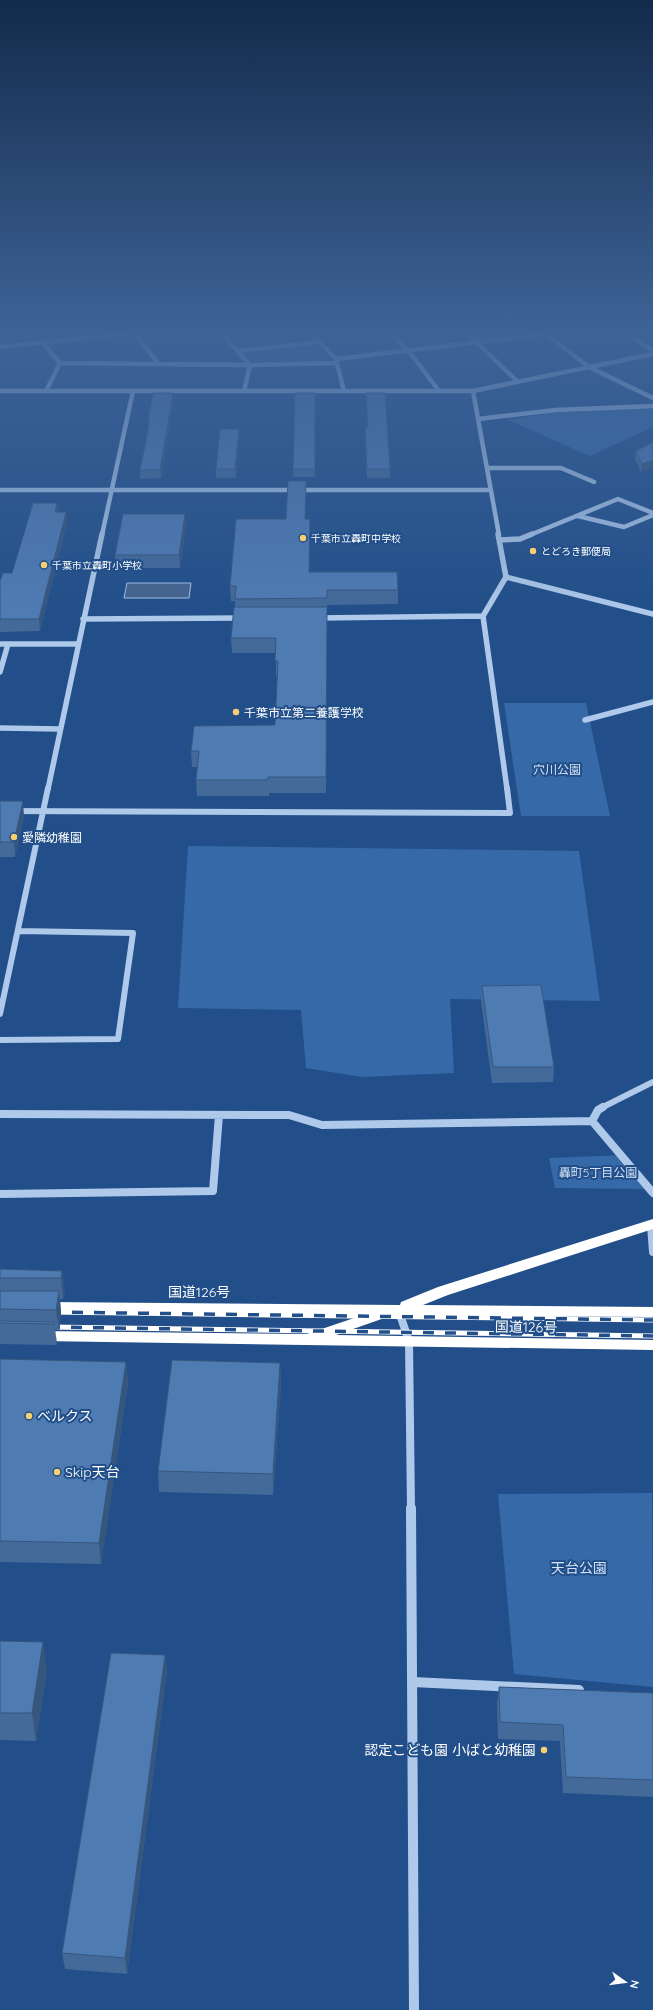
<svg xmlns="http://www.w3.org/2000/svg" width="653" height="2010" font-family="Quicksand,'Noto Sans JP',sans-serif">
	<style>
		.green { fill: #3669a7 }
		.water { fill: #45658f; stroke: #a2c4ec }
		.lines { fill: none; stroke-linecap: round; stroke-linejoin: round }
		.minor-far4 { stroke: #aec9ea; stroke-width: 4.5 }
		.minor-far3 { stroke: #aec9ea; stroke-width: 5.5 }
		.minor-far2 { stroke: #aec9ea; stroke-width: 6 }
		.minor-far1 { stroke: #aec9ea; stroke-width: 8 }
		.minor { stroke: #aec9ea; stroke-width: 10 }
		.highway { fill: #fff; fill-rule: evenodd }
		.rail-casing { stroke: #fff; stroke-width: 5 }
		.rail { stroke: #224f89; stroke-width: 3.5; stroke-dasharray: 11; stroke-linecap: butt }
		.wall { fill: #446a9a }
		.shaded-wall { fill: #37567d }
		.building { fill: #4f7bb3; stroke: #37567d }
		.poi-dot { fill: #f7cf70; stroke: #224f89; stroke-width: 1.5 }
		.labels { text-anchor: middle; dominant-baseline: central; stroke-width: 4; stroke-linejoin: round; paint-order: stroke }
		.far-poi-label { font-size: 10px; fill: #fff; stroke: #224f89; text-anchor: start }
		.poi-label { font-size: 12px; fill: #fff; stroke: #224f89; text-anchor: start }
		.park-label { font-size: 12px; fill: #d2e3f8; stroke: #224f89 }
		.near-street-label { font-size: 14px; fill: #fff; stroke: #224f89 }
		.near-poi-label { font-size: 14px; fill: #fff; stroke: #224f89; text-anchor: start }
		.near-park-label { font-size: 14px; fill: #d2e3f8; stroke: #224f89 }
	</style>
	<rect width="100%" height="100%" fill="#224f89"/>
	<path class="green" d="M315,343L329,358L324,362H253L242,352Z
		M640,408L653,409V427L590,456L508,420L550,413Z
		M504,703H586L610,816H521Z
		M188,846L579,851L600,1001L450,999L454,1073L362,1077L306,1068L301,1010L178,1008Z
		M625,1155L648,1189L555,1188L549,1158Z
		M652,1493L653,1687L514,1674L498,1494Z"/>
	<path class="water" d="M127,583H191L189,598H124Z"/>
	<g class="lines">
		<path class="minor-far4" d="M134,332L158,363
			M221,332L250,365L244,391
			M310,332L336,359L344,391
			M388,332L408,350L439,391
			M466,332L518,382
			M543,332L589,367L653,398
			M625,332L653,351
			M42,342L60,363L46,391
			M0,347L140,332
			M237,351L320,342
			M336,359L545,334
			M60,363L250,365L336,363
			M0,391H473L653,354
			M473,391L499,535
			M478,419L556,410L653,406
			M487,468H561L594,482
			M0,490H491
			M578,516L624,527L653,515
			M102,535L133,391
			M530,535L618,499L653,513"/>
		<path class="minor-far3" d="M498,534L506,577L483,616L507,789
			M500,540L520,539L532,534
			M506,577L653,614
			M318,618L483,616
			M83,619L241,618
			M0,644H78
			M0,672L8,644
			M585,720L653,702
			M0,728L60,729
			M48,789L102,534"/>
		<path class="minor-far2" d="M0,811L510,813L507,788
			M0,1014L48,788
			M0,1040L118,1039L133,933L19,931
			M601,1108L653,1082"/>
		<path class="minor-far1" d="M0,1114L289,1115L322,1125L592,1121L653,1193
			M592,1121L598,1110L603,1107
			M0,1194L213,1191L219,1115
			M651,1225L653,1252
			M398,1309L409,1341L411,1509"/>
		<path class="minor" d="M411,1508L414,2010
			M413,1682L579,1690"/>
		<path class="highway" d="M653,1219V1229L448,1295L423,1305L653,1307V1317L393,1315L336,1335L653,1340V1350L40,1341L35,1340L33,1336L35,1332L40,1331L307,1334L363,1315L45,1312L40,1311L38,1307L40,1303L45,1302L400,1305L401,1302L438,1287Z"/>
		<defs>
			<path id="rail" d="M50,1312L653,1320
				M49,1327L653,1336"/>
		</defs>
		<use href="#rail" class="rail-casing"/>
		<use href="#rail" class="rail"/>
	</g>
	<path class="wall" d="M315,393V477H293V469Z
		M366,393L390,469V478H367L365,436V428H367Z
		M173,401L161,478L140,479V470L148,428V420Z
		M239,437L236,478H216V469Z
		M653,442L641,472L635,459L636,451Z
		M306,481L305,519L309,572L398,590V604L327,605L326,793H269V796H197L196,780L197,767H192L191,751L275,725L277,676H276V653H232L231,638L235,607V601H231L230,586L286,519Z
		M57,503L58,512H66L67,523L40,631L0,632V581L12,573Z
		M185,514L186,526L180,568H116L115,555Z
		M0,801L24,816L15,857H0Z
		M482,986L554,1067L553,1082L492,1083L481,1001Z
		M0,1269L62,1271L65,1291L63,1299H60L61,1312L59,1330H55L57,1345L0,1344Z
		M0,1359L126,1362L128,1383L101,1564L0,1562Z
		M280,1363L281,1384L273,1495L159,1492L158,1471Z
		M0,1641L47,1669L36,1741L0,1740Z
		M165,1655L167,1671L127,1974L65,1969L62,1953Z
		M499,1687L653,1693V1797L563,1793L560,1741L498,1739L497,1703Z"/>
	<path class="shaded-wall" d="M173,393V401L161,478L160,470Z
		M239,429V437L236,478L235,469Z
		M653,460V468L641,472L642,464Z
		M57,503L58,514L55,512Z
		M66,512L67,523L40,631L39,619Z
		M185,514L186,526L180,568L179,555Z
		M23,801L24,816L15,857L14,842Z
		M62,1271L65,1291L63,1299L61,1278Z
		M59,1291L61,1312L59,1330L56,1310Z
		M54,1322L57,1343V1345L54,1324Z
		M126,1362L128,1383L101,1564L99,1543Z
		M280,1363L281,1384L273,1495V1474Z
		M43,1642L47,1669L36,1741L32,1713Z
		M165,1655L167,1671L127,1974L125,1958Z"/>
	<path class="building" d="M153,393H173L160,470H140L150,420H148Z
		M295,393H315V469H293Z
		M366,393H385L390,469H367L365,428H368Z
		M220,429H239L235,469H216Z
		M653,442V460L642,464L636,451Z
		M288,481H306L305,519H310L309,572H397L398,590H327V598L235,599L236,586H230L236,519H286Z
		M33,503H57L55,512H66L39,619H0V581L3,573H12Z
		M123,514H185L179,555H115Z
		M234,607H327L326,777H268V780H196L199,751H191L194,726L275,725L278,661H275L276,638H231Z
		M0,801H23L14,842H0Z
		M541,985L554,1067H493L482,986Z
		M0,1269L62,1271L61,1278H0Z
		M0,1291H59L56,1310L0,1309Z
		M0,1321L54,1322V1324L0,1323Z
		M0,1359L126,1362L99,1543L0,1541Z
		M172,1360L280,1363L273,1474L158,1471Z
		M0,1641L43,1642L32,1713H0Z
		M111,1653L165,1655L125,1958L62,1953Z
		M499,1687L653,1693V1780L566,1777L563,1725L500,1722Z"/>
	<linearGradient id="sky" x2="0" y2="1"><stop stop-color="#132b4b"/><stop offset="0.54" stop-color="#3e6397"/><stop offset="1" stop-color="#3e6397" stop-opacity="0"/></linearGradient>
	<rect width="653" height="613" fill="url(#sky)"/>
	<g class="poi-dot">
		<circle cx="303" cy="538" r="4"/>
		<circle cx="533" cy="551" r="4"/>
		<circle cx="44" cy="565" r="4"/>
		<circle cx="236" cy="712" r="4"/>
		<circle cx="14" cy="837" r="4"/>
		<circle cx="29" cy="1416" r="4"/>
		<circle cx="57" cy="1472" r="4"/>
		<circle cx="544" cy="1750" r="4"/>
	</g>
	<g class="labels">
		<g class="far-poi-label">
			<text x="311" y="538">千葉市立轟町中学校</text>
			<text x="541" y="551">とどろき郵便局</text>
			<text x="52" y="565">千葉市立轟町小学校</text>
		</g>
		<g class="poi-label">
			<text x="244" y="712">千葉市立第二養護学校</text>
			<text x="22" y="837">愛隣幼稚園</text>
		</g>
		<g class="park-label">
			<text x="557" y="769">穴川公園</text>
			<text x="598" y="1172">轟町5丁目公園</text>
		</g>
		<g class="near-street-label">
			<text x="199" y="1292">国道126号</text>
			<text transform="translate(526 1327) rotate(1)">国道126号</text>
		</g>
		<g class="near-poi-label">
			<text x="37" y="1416">ベルクス</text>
			<text x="65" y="1472">Skip天台</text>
			<text x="536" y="1750" text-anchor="end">認定こども園 小ばと幼稚園</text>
		</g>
		<g class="near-park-label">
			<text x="579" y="1568">天台公園</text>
		</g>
	</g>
	<g transform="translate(625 1982) rotate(104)" stroke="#224f89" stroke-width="3" paint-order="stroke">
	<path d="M0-3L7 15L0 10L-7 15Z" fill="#ffffff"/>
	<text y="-6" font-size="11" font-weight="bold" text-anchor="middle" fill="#ffffff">N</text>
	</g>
</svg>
